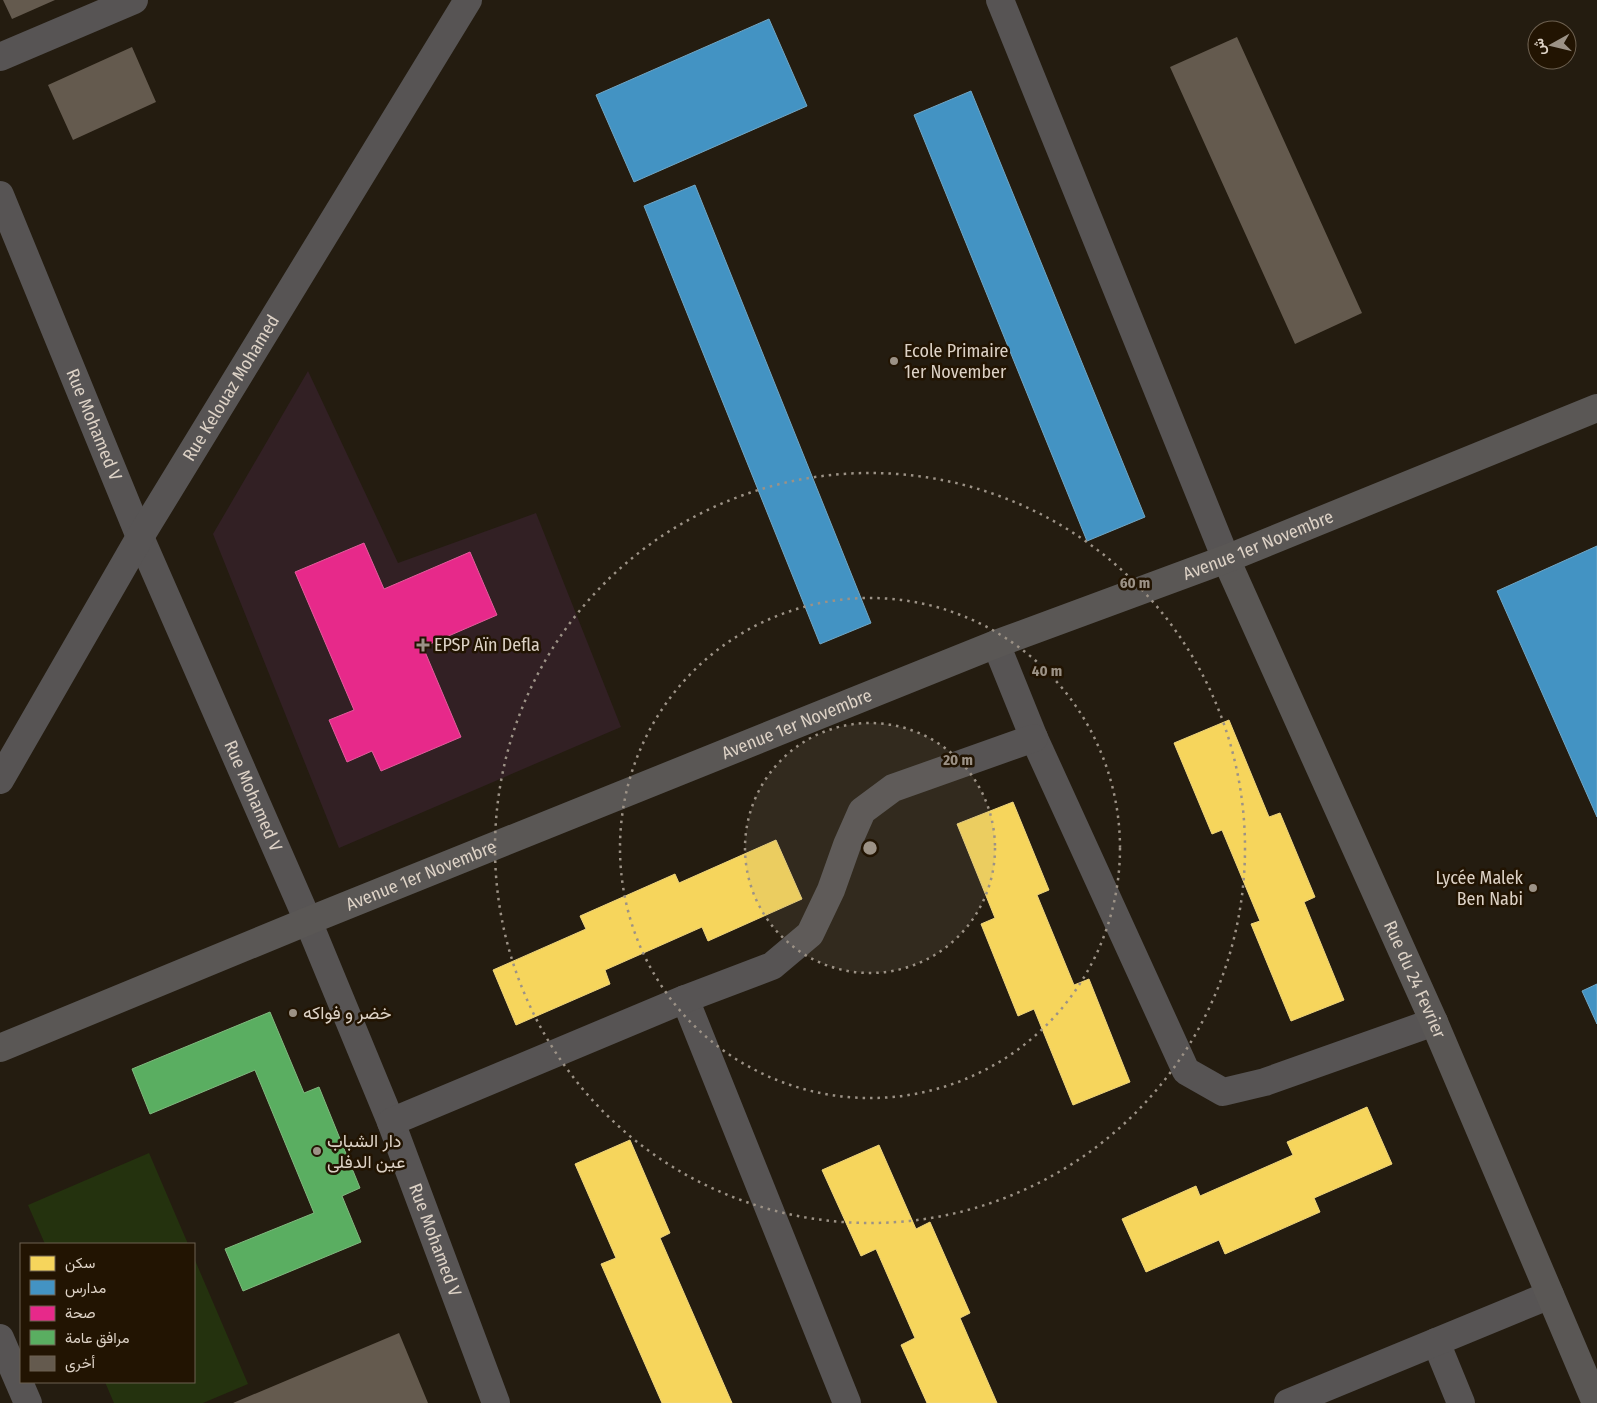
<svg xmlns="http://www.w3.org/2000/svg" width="1597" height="1403" font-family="'Fira Sans Condensed',Vazirmatn,sans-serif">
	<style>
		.medical { fill: #322024 }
		.green { fill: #24320e }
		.homes { fill: #f6d55c; stroke: #eed47c }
		.schools { fill: #4393c3; stroke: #71a6c4 }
		.health { fill: #e7298a; stroke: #e45c9c }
		.public { fill: #5aae61; stroke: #81b97f }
		.building { fill: #645a4e }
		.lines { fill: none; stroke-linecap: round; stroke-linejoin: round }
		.street { stroke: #575454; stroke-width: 28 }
		.secondary { stroke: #5a5755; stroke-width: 28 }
		.ring { fill: none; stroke: #9c9286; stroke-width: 2.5; stroke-dasharray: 2.5 5 }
		.poi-dot { fill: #9c9286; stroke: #221402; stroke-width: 2 }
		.labels { text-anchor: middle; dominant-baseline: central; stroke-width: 5; stroke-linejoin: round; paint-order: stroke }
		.poi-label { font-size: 18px; fill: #ddd2c6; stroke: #221402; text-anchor: start }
		.street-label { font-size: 18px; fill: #ddd2c6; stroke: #221402 }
		.centre { fill: #9c9286; stroke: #221402; stroke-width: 2.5 }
		.ring-label { font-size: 15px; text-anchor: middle; font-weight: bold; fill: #9c9286; stroke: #221402; stroke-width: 5; stroke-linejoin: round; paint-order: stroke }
	</style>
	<rect width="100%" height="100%" fill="#241c10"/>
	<path class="medical" d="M308,371L398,563L536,513L621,727L339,848L213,534Z"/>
	<path class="green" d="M149,1153L188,1244H45L28,1205Z
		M194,1258L248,1384L203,1403H114L105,1382H194Z"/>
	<path class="homes" d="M1229,720L1269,817L1280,813L1315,897L1304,902L1344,1000L1291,1021L1251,924L1260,921L1222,830L1212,834L1174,743Z
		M1013,802L1049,890L1037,895L1074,985L1089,979L1130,1082L1073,1105L1034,1009L1018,1016L981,924L995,918L957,824Z
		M776,840L802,899L708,941L702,927L605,970L610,984L516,1025L493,970L586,929L580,916L675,874L679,883Z
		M1367,1107L1392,1164L1314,1198L1320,1212L1225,1254L1219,1240L1146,1272L1122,1219L1196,1186L1200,1196L1293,1155L1287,1142Z
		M630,1140L670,1233L660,1238L732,1403H662L601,1264L616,1258L575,1164Z
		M879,1145L916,1229L930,1222L970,1313L960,1318L997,1403H927L901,1345L915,1338L876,1249L861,1256L822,1170Z"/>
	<path class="schools" d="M769,19L807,106L634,182L596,95Z
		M971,91L1145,517L1087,541L914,115Z
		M695,185L871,623L820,644L644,206Z
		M1597,546V817L1497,591Z
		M1597,984V1024L1582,991Z"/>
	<path class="health" d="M364,543L384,589L470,552L497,615L423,647L461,737L381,771L372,751L347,762L329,720L354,710L295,572Z"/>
	<path class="public" d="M270,1012L304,1093L319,1087L360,1188L342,1196L361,1242L243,1291L225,1249L314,1213L255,1070L150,1114L132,1069Z"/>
	<path class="building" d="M3,0H55L12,19Z
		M1237,37L1362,313L1295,344L1170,67Z
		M132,47L156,102L73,140L48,85Z
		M399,1333L428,1403H233Z"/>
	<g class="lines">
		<g class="street">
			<path d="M1000,0L1226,559"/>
			<path d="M0,57L134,0"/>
			<path id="s1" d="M0,195L140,537L308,921L391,1122L496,1403"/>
			<path d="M996,644L1034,738L1186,1071L1223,1092L1265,1082L1434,1022"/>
			<path id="s2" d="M0,780L140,537L468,0"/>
			<path d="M685,999L847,1403"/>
			<path d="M391,1122L685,999L772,966L810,934L831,890L847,845L862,811L893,788L1034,738"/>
			<path d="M0,1338L28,1403"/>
			<path d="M1436,1342L1461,1403"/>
			<path d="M1288,1403L1550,1295"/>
		</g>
		<g class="secondary">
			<path id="s3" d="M1226,559L1434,1022L1596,1403"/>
			<path id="s4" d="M0,1048L308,921L996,644L1226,559L1597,408"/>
		</g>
	</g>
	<circle cx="870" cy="848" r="125" fill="#9c9286" fill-opacity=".12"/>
	<g class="ring">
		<circle cx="870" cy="848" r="125"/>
		<circle cx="870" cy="848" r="250"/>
		<circle cx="870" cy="848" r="375"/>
	</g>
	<g class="poi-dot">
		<circle cx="894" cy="361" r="5"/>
		<path d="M420.5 637.5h5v5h5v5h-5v5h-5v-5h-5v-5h5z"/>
		<circle cx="1533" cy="888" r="5"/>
		<circle cx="293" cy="1013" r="5"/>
		<circle cx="317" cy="1151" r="5"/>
	</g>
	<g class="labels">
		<g class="poi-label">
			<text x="904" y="351">Ecole Primaire<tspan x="904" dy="21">1er November</tspan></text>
			<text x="434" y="645">EPSP Aïn Defla</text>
			<text x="1523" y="878" text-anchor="end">Lycée Malek<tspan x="1523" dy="21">Ben Nabi</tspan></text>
			<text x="303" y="1013">خضر و فواكه</text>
			<text x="327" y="1141">دار الشباب<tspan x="327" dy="21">عين الدفلى</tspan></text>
		</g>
		<g class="street-label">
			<text stroke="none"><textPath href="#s2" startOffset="455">Rue Kelouaz Mohamed</textPath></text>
			<text stroke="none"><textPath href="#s1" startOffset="248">Rue Mohamed V</textPath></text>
			<text stroke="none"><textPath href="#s4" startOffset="1355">Avenue 1er Novembre</textPath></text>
			<text stroke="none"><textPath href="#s4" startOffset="860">Avenue 1er Novembre</textPath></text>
			<text stroke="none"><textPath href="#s1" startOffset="652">Rue Mohamed V</textPath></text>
			<text stroke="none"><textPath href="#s4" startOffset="455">Avenue 1er Novembre</textPath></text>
			<text stroke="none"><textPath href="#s3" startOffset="461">Rue du 24 Fevrier</textPath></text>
			<text stroke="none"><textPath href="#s1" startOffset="1132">Rue Mohamed V</textPath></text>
		</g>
	</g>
	<circle cx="870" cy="848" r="8" class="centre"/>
	<g class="ring-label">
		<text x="1135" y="588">60 m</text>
		<text x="1047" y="676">40 m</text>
		<text x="958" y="765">20 m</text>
	</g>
	<rect x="20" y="1243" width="175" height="140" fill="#221402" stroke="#6d6050"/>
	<rect x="30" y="1256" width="25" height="15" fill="#f6d55c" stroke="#6d6050"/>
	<text x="65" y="1268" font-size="15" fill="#ddd2c6">سكن</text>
	<rect x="30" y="1280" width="25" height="15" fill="#4393c3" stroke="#6d6050"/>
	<text x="65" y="1293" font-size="15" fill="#ddd2c6">مدارس</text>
	<rect x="30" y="1306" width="25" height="15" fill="#e7298a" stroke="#6d6050"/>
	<text x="65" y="1318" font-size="15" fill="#ddd2c6">صحة</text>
	<rect x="30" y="1330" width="25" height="15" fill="#5aae61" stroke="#6d6050"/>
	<text x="65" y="1343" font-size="15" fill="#ddd2c6">مرافق عامة</text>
	<rect x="30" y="1356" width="25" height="15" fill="#645a4e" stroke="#6d6050"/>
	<text x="65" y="1368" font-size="15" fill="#ddd2c6">أخرى</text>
	<g transform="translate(1552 45) rotate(262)"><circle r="24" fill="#221402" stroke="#6d6050"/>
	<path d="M0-4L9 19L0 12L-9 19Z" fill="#9c9286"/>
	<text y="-8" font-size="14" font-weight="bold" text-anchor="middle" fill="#ddd2c6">ش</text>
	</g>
</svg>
